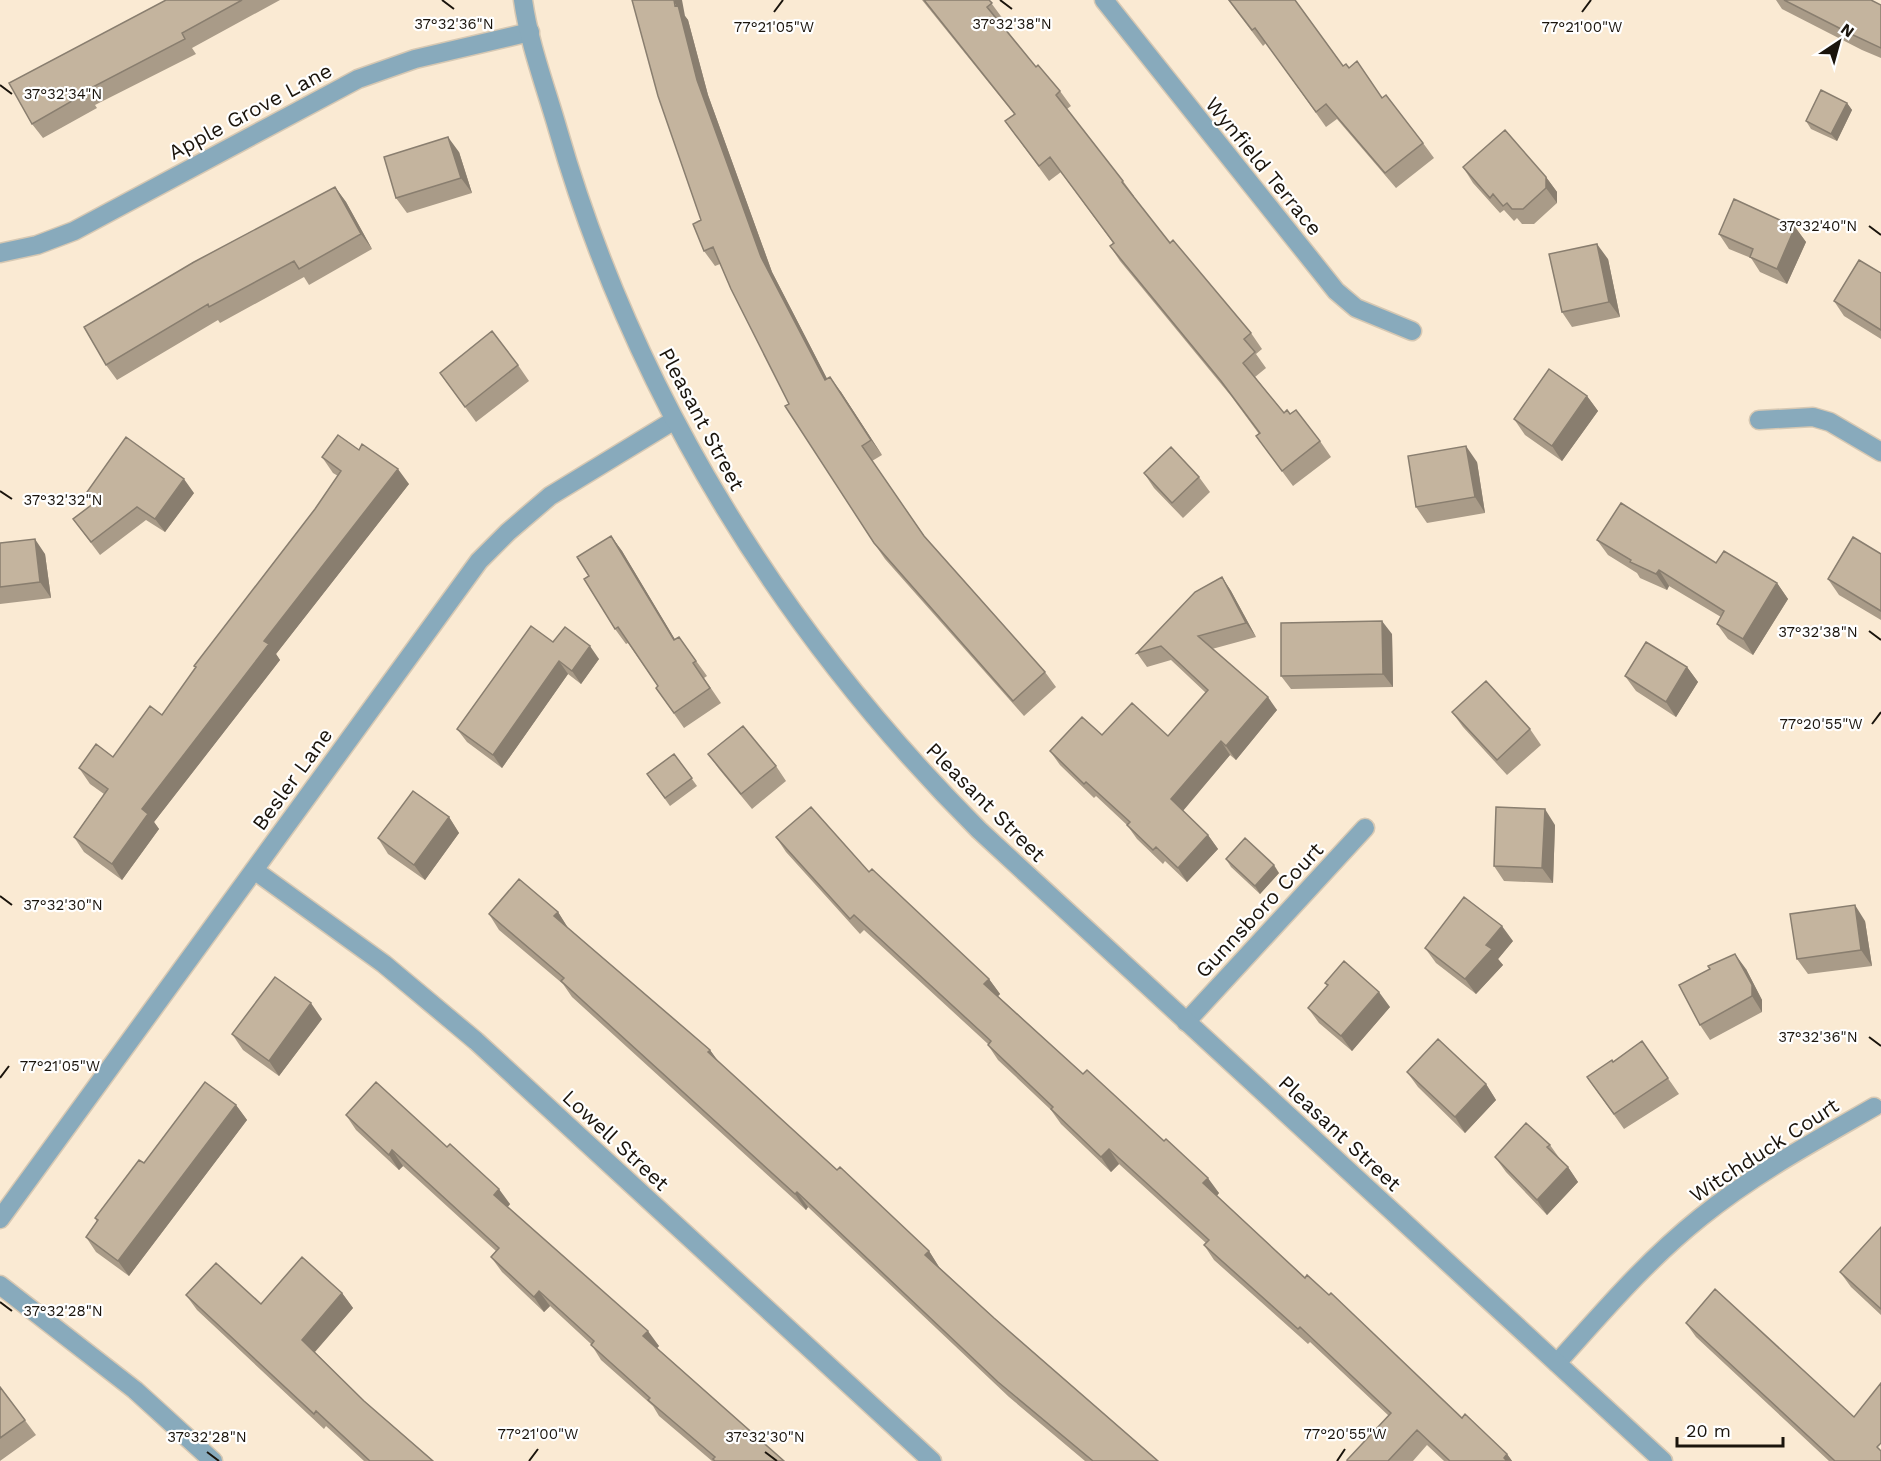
<svg xmlns="http://www.w3.org/2000/svg" width="1881" height="1461" font-family="'Work Sans',sans-serif">
	<style>
		.lines { fill: none; stroke-linecap: round; stroke-linejoin: round }
		.minor-casing { stroke: #d6c8b3; stroke-width: 21 }
		.tertiary-casing { stroke: #d6c8b3; stroke-width: 21 }
		.minor { stroke: #88aabc; stroke-width: 18 }
		.tertiary { stroke: #88aabc; stroke-width: 18 }
		.wall { fill: #a99b88 }
		.shaded-wall { fill: #897e6f }
		.building { fill: #c4b49e; stroke: #897e6f; stroke-width: 1.5 }
		.ticks { fill: none; stroke: #1a140c; stroke-width: 2 }
		.labels { text-anchor: middle; dominant-baseline: central; stroke-width: 4.5; stroke-linejoin: round; paint-order: stroke }
		.street-label { font-size: 21px; fill: #1a140c; stroke: #fff }
		.ticks-label { font-size: 15px; text-anchor: middle; fill: #1a140c; stroke: #fff; stroke-width: 4.5; stroke-linejoin: round; paint-order: stroke }
	</style>
	<rect width="100%" height="100%" fill="#faead3"/>
	<g class="lines">
		<defs>
			<path id="minor" d="M1104,0L1336,291L1356,308L1412,331
				M0,253L37,245L74,231L358,79L415,59L530,32
				M1759,420L1813,417L1830,422L1881,452
				M254,870L384,964L476,1041L932,1461
				M1186,1022L1365,828
				M0,1219L479,561L508,532L550,496L673,421
				M0,1285L135,1390L213,1461
				M1557,1363C1603,1312 1647,1260 1701,1217C1754,1174 1815,1141 1874,1107"/>
			<path id="tertiary" d="M523,0C529,44 546,88 558,130C635,397 784,635 979,830L1663,1461"/>
		</defs>
		<use href="#minor" class="minor-casing"/>
		<use href="#tertiary" class="tertiary-casing"/>
		<use href="#minor" class="minor"/>
		<use href="#tertiary" class="tertiary"/>
	</g>
	<path class="wall" d="M166,0H280L192,48L196,54L95,105L97,108L43,138L32,124Z
		M922,0H989L1003,19L999,21L1036,67L1060,91L1071,106L1067,109L1123,181L1134,196L1133,197L1170,243L1251,333L1262,349L1256,354L1266,368L1255,377L1284,413L1290,414L1320,441L1331,457L1293,486L1256,436L1259,434L1231,396L1120,261L1110,246L1113,243L1061,172L1049,181L1005,121L1014,114Z
		M1228,0H1295L1343,66L1349,67L1382,98L1423,143L1434,158L1396,188L1337,119L1326,127L1266,43L1263,46Z
		M1776,0H1871L1881,5V58L1862,50L1782,9Z
		M685,16L688,20L708,95L772,272L827,379L841,392L882,455L872,461L925,537L1045,672L1056,687L1024,716L885,559L874,543L789,404L720,264L715,266L704,251Z
		M1847,103L1852,110L1837,141L1811,129L1806,121Z
		M459,152L472,193L407,213L396,198Z
		M1463,167L1546,177L1557,192V203L1534,224H1522L1517,218L1514,221L1504,210L1500,213L1473,183Z
		M335,187L346,202L372,249L309,285L304,277L220,323L218,320L117,380L106,365Z
		M1795,227L1806,242L1787,284L1760,272L1751,258L1729,249L1719,234Z
		M1608,259L1620,317L1572,327L1562,312Z
		M1881,273V339L1844,316L1834,301Z
		M518,365L529,381L476,422L440,373Z
		M1587,396L1598,411L1562,461L1525,435L1514,419Z
		M322,457L409,484L276,654L280,660L154,822L159,829L122,880L84,852L74,837L104,794L90,784L79,768L113,757L162,715L196,668L194,666L315,509L338,476L333,473Z
		M1477,462L1485,513L1427,523L1416,507Z
		M1144,473L1199,477L1210,492L1183,518L1154,488Z
		M87,492L194,493L165,532L146,520L100,555L73,519L94,503Z
		M611,536L622,551L675,640L679,637L707,676L704,678L721,703L684,728L656,688L658,686L628,643L626,644L615,629L589,576Z
		M1597,540L1716,563L1777,583L1788,599L1753,655L1728,639L1717,624L1721,617L1669,586L1667,590L1640,578L1637,573L1608,555Z
		M0,543L45,554L51,598L0,604Z
		M1881,554V620L1839,595L1828,579Z
		M1222,577L1231,591L1256,637L1212,649L1277,710L1236,760L1230,755L1183,811L1208,835L1218,849L1187,882L1165,861L1163,864L1137,839L1127,825L1096,796L1094,798L1060,765L1050,751L1102,735L1168,736L1206,693L1171,660L1147,667L1137,653Z
		M1392,634L1393,687L1291,689L1281,676Z
		M553,642L599,659L581,684L568,674L502,768L467,742L457,729Z
		M1687,667L1698,682L1676,717L1636,691L1625,676Z
		M1452,712L1530,729L1541,745L1507,775L1463,727Z
		M674,754L697,786L670,806L647,774Z
		M708,754L776,766L786,781L752,809L719,769Z
		M449,817L459,833L425,880L388,854L378,838Z
		M1555,825L1553,883L1504,881L1494,866Z
		M776,837L869,872L989,979L1000,994L998,996L1083,1074L1219,1193L1217,1196L1305,1278L1462,1418L1507,1454L1512,1461H1444L1427,1445L1413,1461H1347L1389,1416L1310,1342L1308,1344L1214,1260L1204,1245L1206,1243L1119,1164L1111,1172L1061,1124L1051,1110L998,1060L988,1045V1044L864,930L860,934L786,852Z
		M1226,859L1279,873L1260,894L1231,867Z
		M558,912L568,928L710,1050L718,1062L837,1170L929,1251L939,1267L994,1318L1158,1461H1085L1009,1397L808,1207L806,1210L572,997L563,984L499,930L489,914Z
		M1865,921L1872,966L1808,974L1797,959Z
		M1513,941L1498,959L1503,965L1476,994L1436,963L1425,948Z
		M1746,969L1762,1000V1012L1710,1040L1700,1025Z
		M1325,983L1390,1007L1352,1051L1319,1023L1308,1008L1327,986Z
		M322,1019L279,1076L243,1050L232,1034Z
		M1642,1041L1679,1094L1624,1129L1587,1077L1613,1062Z
		M1407,1072L1486,1084L1496,1100L1465,1133L1418,1087Z
		M236,1105L247,1120L129,1276L96,1252L86,1237L97,1222L95,1218L144,1163Z
		M346,1115L510,1204L508,1207L659,1346L657,1348L784,1461H712L659,1416L653,1406L601,1360L591,1344L550,1306L544,1312L502,1272L491,1257L496,1251L403,1166L399,1170L356,1130Z
		M1550,1145L1560,1159L1568,1167L1578,1182L1547,1215L1506,1172L1495,1157Z
		M1881,1227V1315L1851,1287L1840,1272Z
		M342,1293L353,1308L315,1352L364,1401L433,1461H364L326,1426L324,1429L197,1310L186,1295L261,1304Z
		M1686,1323L1854,1417L1881,1461H1829L1696,1337Z
		M0,1387L36,1435L0,1461Z"/>
	<path class="shaded-wall" d="M674,0H682L685,16L688,20L708,95L772,272L836,396L825,380L761,257L697,80Z
		M1847,103L1852,110L1837,141L1831,134Z
		M448,137L459,152L472,193L461,178Z
		M1546,177L1557,192V203L1546,188Z
		M335,187L346,202L372,249L361,234Z
		M1795,227L1806,242L1787,284L1777,269Z
		M1597,244L1608,259L1620,317L1609,302Z
		M830,377L841,392L882,455L871,440Z
		M1587,396L1598,411L1562,461L1552,446Z
		M1466,446L1477,462L1485,513L1475,497Z
		M398,469L409,484L276,654L280,660L154,822L159,829L122,880L112,864L142,809L264,641Z
		M184,479L194,493L165,532L155,519Z
		M611,536L622,551L685,656L674,640Z
		M35,539L45,554L51,598L40,582Z
		M1659,570L1669,586L1667,590L1656,574Z
		M1222,577L1231,591L1256,637L1246,623Z
		M1777,583L1788,599L1753,655L1743,639Z
		M1382,621L1392,634L1393,687L1383,674Z
		M590,646L599,659L581,684L572,671Z
		M559,661L568,674L502,768L493,755Z
		M1687,667L1698,682L1676,717L1666,702Z
		M1268,697L1277,710L1236,760L1226,746Z
		M1221,741L1230,755L1181,813L1171,799Z
		M1545,809L1555,825L1553,883L1542,868Z
		M449,817L459,833L425,880L414,865Z
		M1208,835L1218,849L1187,882L1178,868Z
		M1274,865L1279,873L1260,894L1255,886Z
		M1855,905L1865,921L1872,966L1861,950Z
		M558,912L568,928L565,932L554,916Z
		M1502,926L1513,941L1498,959L1503,965L1476,994L1465,979L1486,945Z
		M1735,954L1746,969L1762,1000V1012L1752,996Z
		M989,979L1000,994L995,999L984,984Z
		M1379,992L1390,1007L1352,1051L1341,1036Z
		M311,1003L322,1019L279,1076L269,1061Z
		M710,1050L721,1065L708,1052Z
		M1486,1084L1496,1100L1465,1133L1455,1117Z
		M236,1105L247,1120L129,1276L118,1261Z
		M1109,1149L1119,1164L1111,1172L1101,1157Z
		M392,1150L403,1166L399,1170L389,1155Z
		M1568,1167L1578,1182L1547,1215L1537,1200Z
		M1208,1178L1219,1193L1214,1199L1203,1183Z
		M499,1189L510,1204L505,1210L494,1195Z
		M797,1192L808,1207L806,1210L795,1194Z
		M929,1251L939,1267L936,1270L925,1255Z
		M539,1291L550,1306L544,1312L534,1297Z
		M342,1293L353,1308L312,1355L302,1340Z
		M648,1331L659,1346L654,1351L643,1336Z
		M1507,1454L1512,1461H1506L1504,1458Z"/>
	<path class="building" d="M166,0H242L182,33L185,39L85,91L86,93L32,124L9,83Z
		M632,0H674L675,6L678,5L697,80L761,257L825,380L830,377L871,440L862,446L924,536L1045,672L1013,701L874,543L785,406L789,404L731,289L713,247L704,251L693,224L701,220L658,96Z
		M924,0H989L992,3L987,7L1036,67L1038,65L1060,91L1056,95L1123,181L1122,182L1170,243L1173,240L1251,333L1244,339L1255,352L1243,363L1284,413L1287,410L1290,414L1296,410L1320,441L1282,471L1256,436L1260,433L1221,381L1110,246L1114,243L1050,157L1039,166L1005,121L1015,114Z
		M1229,0H1295L1343,66L1346,64L1349,68L1357,61L1382,98L1386,95L1423,143L1385,173L1326,104L1316,112L1255,28L1252,30Z
		M1784,0H1871L1881,5V48L1851,34Z
		M1821,90L1847,103L1831,134L1806,121Z
		M1505,130L1546,177V188L1523,209H1512L1507,203L1503,206L1493,194L1490,198L1463,167Z
		M448,137L461,178L396,198L384,157Z
		M335,187L361,234L299,269L294,261L209,307L208,304L106,365L84,327L194,262Z
		M1734,199L1795,227L1777,269L1750,257L1753,249L1719,234Z
		M1597,244L1609,302L1562,312L1549,254Z
		M1859,260L1881,273V330L1834,301Z
		M492,331L518,365L465,407L440,373Z
		M1549,369L1587,396L1552,446L1514,419Z
		M338,435L359,450L362,444L398,469L264,641L269,644L142,809L148,814L112,864L74,837L108,789L79,768L96,744L113,757L150,706L162,715L196,667L194,666L315,509L341,471L322,457Z
		M126,437L184,479L155,519L137,507L91,542L73,519L98,500L87,492Z
		M1466,446L1475,497L1416,507L1408,456Z
		M1171,447L1199,477L1172,503L1144,473Z
		M1621,503L1716,563L1724,551L1777,583L1743,639L1717,624L1724,611L1659,570L1656,574L1630,562L1631,560L1597,540Z
		M611,536L674,640L679,637L696,661L693,663L710,688L674,713L656,688L658,686L618,627L615,629L584,579L589,576L577,557Z
		M1853,537L1881,554V611L1828,579Z
		M35,539L40,582L0,587V543Z
		M1222,577L1246,623L1198,636L1268,697L1226,746L1221,741L1171,799L1208,835L1178,868L1156,847L1153,850L1127,825L1130,822L1086,782L1084,784L1050,751L1082,717L1102,735L1132,703L1168,736L1208,690L1161,646L1137,653L1195,592Z
		M1382,621L1383,674L1281,676V623Z
		M531,626L553,642L565,627L590,646L572,671L559,661L493,755L457,729Z
		M1646,642L1687,667L1666,702L1625,676Z
		M1486,681L1530,729L1497,760L1452,712Z
		M743,726L776,766L741,794L708,754Z
		M674,754L692,778L665,798L647,774Z
		M413,791L449,817L414,865L378,838Z
		M811,807L869,872L872,869L989,979L984,984L1083,1074L1087,1070L1164,1141L1166,1139L1208,1178L1203,1183L1305,1278L1307,1275L1329,1295L1331,1293L1462,1418L1465,1414L1507,1454L1504,1458L1507,1461H1450L1417,1430L1388,1461H1347V1460L1391,1413L1300,1327L1298,1329L1204,1245L1209,1240L1109,1149L1101,1157L1051,1109L1053,1107L988,1045L991,1041L854,915L850,919L776,837Z
		M1496,807L1545,809L1542,868L1494,866Z
		M1245,838L1274,865L1255,886L1226,859Z
		M519,879L558,912L554,916L710,1050L708,1052L837,1170L840,1167L929,1251L925,1255L994,1318L1158,1461H1093L998,1382L797,1192L795,1194L561,981L564,978L489,914Z
		M1464,897L1502,926L1486,945L1492,949L1465,979L1425,948Z
		M1855,905L1861,950L1797,959L1790,914Z
		M1735,954L1752,985V996L1700,1025L1679,985L1710,969L1708,966Z
		M1344,961L1379,992L1341,1036L1308,1008L1328,985L1325,983Z
		M275,977L311,1003L269,1061L232,1034Z
		M1438,1039L1486,1084L1455,1117L1407,1072Z
		M1642,1041L1668,1078L1614,1114L1587,1077L1612,1060L1613,1062Z
		M205,1082L236,1105L118,1261L86,1237L98,1220L95,1218L139,1160L144,1163Z
		M376,1082L447,1147L450,1144L499,1189L494,1195L648,1331L643,1336L784,1461H715L713,1459L715,1457L648,1400L650,1398L591,1345L594,1341L539,1291L534,1297L491,1257L499,1248L392,1150L389,1155L346,1115Z
		M1526,1123L1550,1145L1547,1147L1568,1167L1537,1200L1495,1157Z
		M1881,1227V1309L1840,1272Z
		M302,1257L342,1293L302,1340L364,1401L433,1461H370L316,1411L314,1414L186,1295L216,1263L261,1304Z
		M1715,1289L1854,1417L1881,1383V1443L1877,1447L1881,1451V1461H1835L1686,1323Z
		M0,1387L25,1420L0,1438Z"/>
	<path class="ticks" d="M442,0L454,9M1000,0L1012,9M774,12L783,0M1582,12L1591,0M0,85L12,94M1869,226L1881,235M0,491L12,499M1869,631L1881,640M1872,724L1881,712M0,896L12,905M1869,1037L1881,1046M0,1078L9,1066M0,1302L12,1311M207,1452L219,1461M765,1452L777,1461M529,1461L538,1449M1337,1461L1345,1449"/>
	<g class="labels">
		<g class="street-label">
			<text transform="translate(250 111) rotate(-28)">Apple Grove Lane</text>
			<text transform="translate(1264 166) rotate(51)">Wynfield Terrace</text>
			<text transform="translate(702 419) rotate(62)">Pleasant Street</text>
			<text transform="translate(292 779) rotate(-54)">Besler Lane</text>
			<text transform="translate(986 802) rotate(45)">Pleasant Street</text>
			<text transform="translate(1259 910) rotate(-47)">Gunnsboro Court</text>
			<text transform="translate(1340 1133) rotate(43)">Pleasant Street</text>
			<text transform="translate(616 1140) rotate(43)">Lowell Street</text>
			<text transform="translate(1764 1150) rotate(-33)">Witchduck Court</text>
		</g>
	</g>
	<g class="ticks-label">
		<text x="454" y="29">37°32'36"N</text>
		<text x="1012" y="29">37°32'38"N</text>
		<text x="1582" y="32">77°21'00"W</text>
		<text x="774" y="32">77°21'05"W</text>
		<text x="63" y="99">37°32'34"N</text>
		<text x="1818" y="231">37°32'40"N</text>
		<text x="63" y="505">37°32'32"N</text>
		<text x="1818" y="637">37°32'38"N</text>
		<text x="1821" y="729">77°20'55"W</text>
		<text x="63" y="910">37°32'30"N</text>
		<text x="1818" y="1042">37°32'36"N</text>
		<text x="60" y="1071">77°21'05"W</text>
		<text x="63" y="1316">37°32'28"N</text>
		<text x="538" y="1439">77°21'00"W</text>
		<text x="1345" y="1439">77°20'55"W</text>
		<text x="207" y="1442">37°32'28"N</text>
		<text x="765" y="1442">37°32'30"N</text>
	</g>
	<g transform="translate(1839 42) rotate(36)" stroke="#ffffff" stroke-width="4.5" paint-order="stroke">
	<path d="M0-4.5L10 22L0 15L-10 22Z" fill="#1a140c"/>
	<text y="-9" font-size="16" font-weight="bold" text-anchor="middle" fill="#1a140c">N</text>
	</g>
	<path d="M1677 1437v9h106v-9" fill="none" stroke="#1a140c" stroke-width="3"/>
	<text x="1686" y="1437" font-size="18" fill="#1a140c" stroke="#ffffff" stroke-width="4.5" paint-order="stroke">20 m</text>
</svg>
